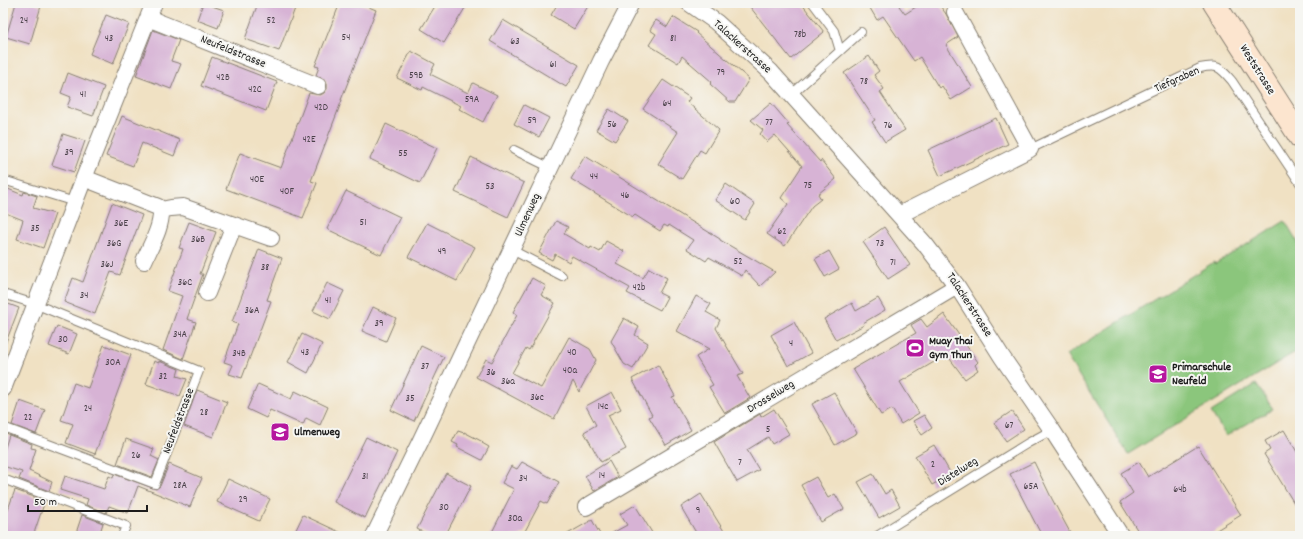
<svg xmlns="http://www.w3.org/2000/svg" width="1303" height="539" font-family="Dekko,sans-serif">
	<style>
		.green { fill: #8bc67b; stroke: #54714c }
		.building { fill: #d7b3d5 }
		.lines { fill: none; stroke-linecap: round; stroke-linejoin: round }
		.lane-casing { stroke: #867e70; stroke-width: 10 }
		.street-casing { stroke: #867e70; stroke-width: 18 }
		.secondary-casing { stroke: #867e70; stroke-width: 24 }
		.lane { stroke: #fff; stroke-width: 8 }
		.street { stroke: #fff; stroke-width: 16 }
		.secondary { stroke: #fce5cf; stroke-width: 22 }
		.labels { text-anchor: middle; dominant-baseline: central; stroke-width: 4; stroke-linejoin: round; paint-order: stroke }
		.number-label { font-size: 10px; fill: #4b424a }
		.street-label { font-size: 12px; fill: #1c1c1c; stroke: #f6f6f2 }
		.poi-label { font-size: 12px; font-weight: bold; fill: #1c1c1c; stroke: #f6f6f2; text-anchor: start }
	</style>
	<rect width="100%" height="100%" fill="#f6f6f2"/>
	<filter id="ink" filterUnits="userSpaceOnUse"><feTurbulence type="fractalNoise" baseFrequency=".025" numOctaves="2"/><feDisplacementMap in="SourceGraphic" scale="8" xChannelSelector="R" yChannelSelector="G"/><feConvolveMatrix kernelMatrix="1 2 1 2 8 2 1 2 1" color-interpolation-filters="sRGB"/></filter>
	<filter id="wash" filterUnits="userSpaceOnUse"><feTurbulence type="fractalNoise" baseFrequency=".012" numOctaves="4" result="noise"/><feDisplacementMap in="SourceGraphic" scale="16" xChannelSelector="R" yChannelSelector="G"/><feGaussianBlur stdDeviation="0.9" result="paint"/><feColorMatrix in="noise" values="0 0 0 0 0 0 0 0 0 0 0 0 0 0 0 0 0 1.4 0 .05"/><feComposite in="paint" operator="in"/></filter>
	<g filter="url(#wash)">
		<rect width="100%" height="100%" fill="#f0e1c3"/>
		<path class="green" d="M1285,221L1300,246V349L1128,454L1066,355L1214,262L1215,264Z
			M1256,384L1273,409L1226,436L1211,412Z"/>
		<g id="blocks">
			<path class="building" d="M16,3H32L41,6L30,44L6,37Z
				M203,3L224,10L218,28L197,20Z
				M258,3H297L279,51L245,39Z
				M340,3H359L376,10L341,100H342L311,181L317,183L303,218L226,189L240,153L281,168L309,93L320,95L324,93L327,89V84L326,80L316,75L319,67L315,66Z
				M437,3H468L444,43L421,29Z
				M558,3H590L574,29L551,15Z
				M747,3H801L824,32L791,59Z
				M867,3H903L899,6L905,14L922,3H938L946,14L958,37L946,45L972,87L951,100L942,86L939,88L920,57L914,61L883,16L877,20Z
				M106,15L129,24L113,64L90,54Z
				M673,17L697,32L696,33L749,79L735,102H730L710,84L712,82L682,56L678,63L649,45L656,34L650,30L656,20L667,27Z
				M503,20L579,65L566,87L490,41Z
				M153,30L179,40L171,61L181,64L171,89L136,76Z
				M411,51L435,64L430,74L468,93L473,83L497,95L483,122L459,109L461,106L423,87L422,90L397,78Z
				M869,56L879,71L874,75L884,89L880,92L905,130L885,142L872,122L875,120L844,73Z
				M212,57L277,82L266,111L201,86Z
				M68,73L104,87L93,116L67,107L71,97L61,93Z
				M663,80L690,98L687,102L719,130L705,153L700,150L682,179L658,164L678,132L643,109Z
				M771,103L789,124L787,125L820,162L821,160L836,179L818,194L821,199L812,206L785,246L767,234L788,204L781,198L802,166L775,135L767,142L760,134L763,130L751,120Z
				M524,105L549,118L539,137L514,124Z
				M609,109L628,121L615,141L596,130Z
				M122,116L180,140L174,156L142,143L133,166L106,156Z
				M996,118L1008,144L940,176L928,150Z
				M386,124L437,148L420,183L370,159Z
				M63,134L85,141L74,172L52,165Z
				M585,156L720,239V240L775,272L760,286L745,270L742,276L709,257L706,261L687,249L693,240L669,225L668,227L664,225L660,231L635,215L633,217L571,179Z
				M471,157L524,183L508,217L455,192Z
				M726,184L755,204L745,220L715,200Z
				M3,187L23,195L24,192L37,196L33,208L55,214L43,248L17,239L23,220L3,212Z
				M346,191L400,217L381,255L327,229Z
				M112,203L142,215L120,275L111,272L95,314L64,302L73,278L83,282Z
				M556,221L568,227L564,234L590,249L591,247L600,252L606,241L624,251L617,264L643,278L649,268L667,278L659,293L667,297L660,310L627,293L630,288L572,256L569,262L555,254L552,260L539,253Z
				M189,222L216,232L200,274H203L187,319L196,322L183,359L163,350L182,296L168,291L183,249L179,248Z
				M427,223L475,247L457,281L408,257Z
				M884,227L910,265L888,279L863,242Z
				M259,249L282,258L267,300L271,301L242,378L229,374L233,365L224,362L238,324L232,322Z
				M829,251L839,269L825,277L815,259Z
				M532,278L546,286L541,295L555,303L529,350L526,348L512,373L541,388L569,337L590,349L596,360L579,392L573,381L554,419L476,377L486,359L492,362L517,315L513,312Z
				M327,283L344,291L330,319L313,311Z
				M696,296L711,304L706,312L720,320L716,328L743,374L737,376L750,398L725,413L709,387L713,385L696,357L709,349L677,331Z
				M878,298L885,310L863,323L864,325L836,340L824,319L852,303L856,311Z
				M3,302L19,308L4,347H3Z
				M373,307L396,318L386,341L362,331Z
				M944,314L978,362L975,365L978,370L965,379L947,355H946L900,382L919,413L901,424L892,409L881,415L853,369L916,333L911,325L921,319L927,327Z
				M624,318L639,327L635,335L648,343L633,369L624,364L611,341Z
				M794,322L811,353L788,366L771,335Z
				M57,326L77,334L69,354L49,346Z
				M302,334L322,344L308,373L288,362Z
				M104,345L131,355L95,454L66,443L73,424L61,420L74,383L88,388Z
				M421,346L444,357L414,421L391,410Z
				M154,361L159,363V361L179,369L177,376L187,379L180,396L146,384Z
				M658,365L675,396L672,397L691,430L666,445L649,417L652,415L632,379Z
				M258,384L291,399L295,391L328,407L320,425L306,418L303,425L270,410L266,418L247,409Z
				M197,390L227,402L213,437L184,426Z
				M612,392L621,409L608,415L626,449L601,462L584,432L596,425L586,406Z
				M834,392L857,433L835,445L812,404Z
				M20,401L45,410L36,434L12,425Z
				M774,409L789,434L772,444L768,437L747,450L759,470L737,482L714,442L760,414L761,417Z
				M1012,411L1024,429L1006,441L994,423Z
				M924,415L932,428L922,435L913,421Z
				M1284,430L1300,457V513L1264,454L1270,450L1265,441Z
				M458,431L464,433V432L483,442L482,443L489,447L482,460L457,447L458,445L452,442Z
				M9,435L32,444L31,448L36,449L29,471L52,482L49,491L19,479L22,472L3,466V454Z
				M366,437L397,452L365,518L334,502Z
				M126,439L154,449L151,456L159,460L152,477L117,464Z
				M934,445L951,474L932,485L915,456Z
				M1198,446L1241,515L1207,536H1141L1120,502L1133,493L1121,473L1139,462L1148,477Z
				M609,461L618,477L594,491L585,476Z
				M522,462L559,482L547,504L541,501L524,533L519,536H490L514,489L502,483L511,466L517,469Z
				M1034,462L1052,499L1072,536H1042L1029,511L1010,474Z
				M169,464L202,478L190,507L138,486L128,513L109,506L106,513L86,505L88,499L60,490L65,476L104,489L109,476L113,478L114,474L156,489L160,486Z
				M446,473L471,486L445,536H430L417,529Z
				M873,474L885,494L891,490L900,506L879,518L858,482Z
				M816,477L828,498L835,494L844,509L821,522L801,485Z
				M228,479L270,499L259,521L217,502Z
				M15,490L45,501L33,536H3V523Z
				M701,494L727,536H698L681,507Z
				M635,505L654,536H607L627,525L620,514Z
				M82,515L103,523L99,536H75Z
				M303,515L348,536H293Z
				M592,520L601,536H564Z"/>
		</g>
	</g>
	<g filter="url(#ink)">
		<use href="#blocks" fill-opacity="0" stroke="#867e70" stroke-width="1"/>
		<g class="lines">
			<defs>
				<path id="lane" d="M813,3L834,31L840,51
					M792,94L861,32
					M1030,149L1200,68C1218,64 1220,67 1232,81L1300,183
					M514,150L551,168
					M3,180L75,202
					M512,250L562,276
					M3,294L35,304L199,371L155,484L3,427
					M3,479L126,526L122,536
					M877,536L1028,443L1052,430"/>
				<path id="street" d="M689,3L716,22L771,72L925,244L957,286L1002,357L1052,430L1121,536
					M148,18L318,86
					M84,178L158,207L161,210
					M161,210L171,208L183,207L271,238
					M899,215L1030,149L955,12
					M144,261C151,245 162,227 161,210
					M207,293L234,225
					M3,389L84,178L154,3
					M586,507L957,286
					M374,536L420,442L601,61L631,3"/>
				<path id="secondary" d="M1214,3L1300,137"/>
			</defs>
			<use href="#lane" class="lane-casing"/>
			<use href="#street" class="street-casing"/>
			<use href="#secondary" class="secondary-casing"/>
			<use href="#lane" class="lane"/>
			<use href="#street" class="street"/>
			<use href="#secondary" class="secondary"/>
		</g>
	</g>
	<defs>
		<symbol id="stadium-square" viewBox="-11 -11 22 22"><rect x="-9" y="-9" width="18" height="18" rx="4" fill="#b5179e" stroke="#f6f6f2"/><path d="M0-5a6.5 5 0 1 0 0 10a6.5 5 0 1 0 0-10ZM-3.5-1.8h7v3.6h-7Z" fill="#fff"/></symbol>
		<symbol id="school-square" viewBox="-11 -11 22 22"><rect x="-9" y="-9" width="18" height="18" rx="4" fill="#b5179e" stroke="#f6f6f2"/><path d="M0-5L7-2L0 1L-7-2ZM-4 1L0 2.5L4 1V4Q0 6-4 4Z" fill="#fff"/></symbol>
	</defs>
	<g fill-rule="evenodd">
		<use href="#stadium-square" x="904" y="337" width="22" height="22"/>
		<use href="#school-square" x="1147" y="363" width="22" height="22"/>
		<use href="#school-square" x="269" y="421" width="22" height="22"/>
	</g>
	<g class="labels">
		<g class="number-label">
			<text x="24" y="21">24</text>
			<text x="271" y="21">52</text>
			<text x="800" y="35">78b</text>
			<text x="346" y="38">54</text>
			<text x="109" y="39">43</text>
			<text x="673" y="39">81</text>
			<text x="515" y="42">63</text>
			<text x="553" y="65">61</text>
			<text x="721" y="73">79</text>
			<text x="416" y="76">59B</text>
			<text x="223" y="78">42B</text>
			<text x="864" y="82">78</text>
			<text x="255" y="90">42C</text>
			<text x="83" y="95">41</text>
			<text x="472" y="100">59A</text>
			<text x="667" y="104">64</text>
			<text x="321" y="108">42D</text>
			<text x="532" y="121">59</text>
			<text x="769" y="123">77</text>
			<text x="612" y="125">56</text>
			<text x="888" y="126">76</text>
			<text x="309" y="140">42E</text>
			<text x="69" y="153">39</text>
			<text x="403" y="154">55</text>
			<text x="594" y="177">44</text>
			<text x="257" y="180">40E</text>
			<text x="808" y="186">75</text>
			<text x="490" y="187">53</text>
			<text x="287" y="192">40F</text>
			<text x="625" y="196">46</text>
			<text x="735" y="202">60</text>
			<text x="363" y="223">51</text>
			<text x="121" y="224">36E</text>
			<text x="35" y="229">35</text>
			<text x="782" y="232">62</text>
			<text x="198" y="240">36B</text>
			<text x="114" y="244">36G</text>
			<text x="880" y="244">73</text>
			<text x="442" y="252">49</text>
			<text x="738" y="262">52</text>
			<text x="893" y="263">71</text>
			<text x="107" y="265">36J</text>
			<text x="265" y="268">38</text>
			<text x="185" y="283">36C</text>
			<text x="639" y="288">42b</text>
			<text x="84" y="296">34</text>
			<text x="328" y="301">41</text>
			<text x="252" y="311">36A</text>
			<text x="379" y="324">39</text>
			<text x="180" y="335">34A</text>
			<text x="63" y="340">30</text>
			<text x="791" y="344">4</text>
			<text x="305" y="353">43</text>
			<text x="572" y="353">40</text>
			<text x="239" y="354">34B</text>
			<text x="113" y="363">30A</text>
			<text x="425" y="367">37</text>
			<text x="570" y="371">40a</text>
			<text x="491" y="373">36</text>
			<text x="163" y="377">32</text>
			<text x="508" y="382">36a</text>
			<text x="537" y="398">36c</text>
			<text x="410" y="399">35</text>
			<text x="603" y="407">14c</text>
			<text x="88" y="409">24</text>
			<text x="204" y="413">28</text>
			<text x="28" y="418">22</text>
			<text x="1009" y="426">67</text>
			<text x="768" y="430">5</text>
			<text x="136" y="456">26</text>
			<text x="740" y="463">7</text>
			<text x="933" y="465">2</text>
			<text x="602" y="476">14</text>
			<text x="365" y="477">31</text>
			<text x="523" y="479">34</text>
			<text x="180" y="486">28A</text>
			<text x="1031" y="487">65A</text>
			<text x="1180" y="490">64b</text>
			<text x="243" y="500">29</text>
			<text x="444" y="508">30</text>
			<text x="698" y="511">9</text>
			<text x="515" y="519">30a</text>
		</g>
		<g class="street-label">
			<text transform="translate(742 47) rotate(42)">Talackerstrasse</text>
			<text transform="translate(233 52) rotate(22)">Neufeldstrasse</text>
			<text transform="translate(1257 70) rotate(58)">Weststrasse</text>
			<text transform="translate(1177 80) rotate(-24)">Tiefgraben</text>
			<text transform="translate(528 215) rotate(-65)">Ulmenweg</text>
			<text transform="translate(969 305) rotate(57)">Talackerstrasse</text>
			<text transform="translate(771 397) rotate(-31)">Drosselweg</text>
			<text transform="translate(179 421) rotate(-69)">Neufeldstrasse</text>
			<text transform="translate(958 472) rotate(-32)">Distelweg</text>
		</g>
		<g class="poi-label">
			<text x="929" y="341">Muay Thai<tspan x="929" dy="14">Gym Thun</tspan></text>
			<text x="1172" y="367">Primarschule<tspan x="1172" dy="14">Neufeld</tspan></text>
			<text x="294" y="432">Ulmenweg</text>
		</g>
	</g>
	<rect width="1303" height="539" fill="none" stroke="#f6f6f2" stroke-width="16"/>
	<path d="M28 505v6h119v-6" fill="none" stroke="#1c1c1c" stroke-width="2"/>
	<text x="34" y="505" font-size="12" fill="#1c1c1c" stroke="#f6f6f2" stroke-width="3" paint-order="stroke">50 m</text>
</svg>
